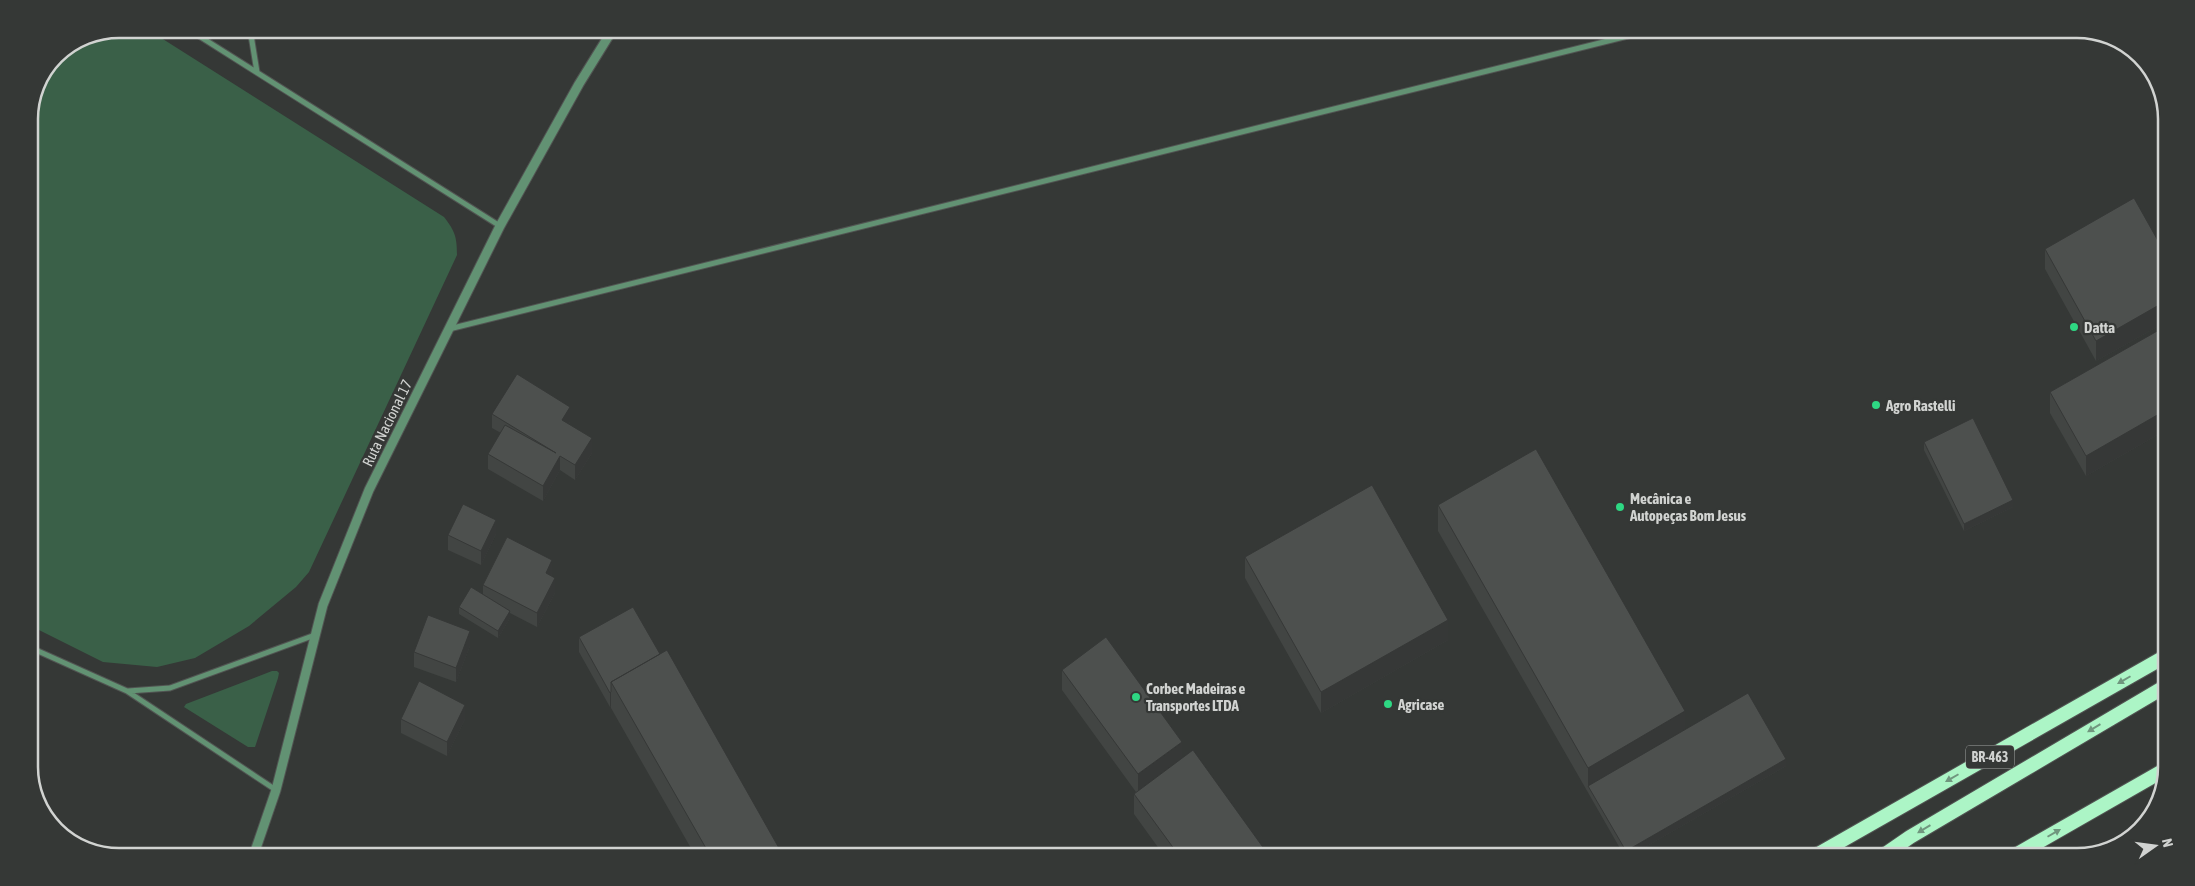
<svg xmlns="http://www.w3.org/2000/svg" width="2195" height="886" font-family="'Asap Condensed',sans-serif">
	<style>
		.green { fill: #3a6048 }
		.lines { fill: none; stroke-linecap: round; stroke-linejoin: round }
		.minor-casing { stroke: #515452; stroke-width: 7 }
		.tertiary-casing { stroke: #515452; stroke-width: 11 }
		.trunk-casing { stroke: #515452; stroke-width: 16 }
		.minor { stroke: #629273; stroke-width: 5 }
		.tertiary { stroke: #629273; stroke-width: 9 }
		.trunk { stroke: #acf5c6; stroke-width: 14 }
		.wall { fill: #424543 }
		.shaded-wall { fill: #363837 }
		.building { fill: #4d504e; stroke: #363837 }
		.oneway { fill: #70967e }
		.poi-dot { fill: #2ed883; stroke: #353836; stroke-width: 2 }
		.labels { text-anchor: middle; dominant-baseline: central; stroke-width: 4.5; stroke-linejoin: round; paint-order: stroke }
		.shield { fill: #353836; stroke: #a2a4a2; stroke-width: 1 }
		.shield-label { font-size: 14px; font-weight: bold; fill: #d1d3d1 }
		.poi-label { font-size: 15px; font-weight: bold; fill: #d1d3d1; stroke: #353836; text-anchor: start }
		.street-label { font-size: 15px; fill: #d1d3d1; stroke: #353836 }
		.rim { fill: none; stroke: #d1d3d1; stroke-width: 2.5 }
	</style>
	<rect width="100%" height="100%" fill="#353836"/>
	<path class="green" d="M119,29H147L444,217C455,231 457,237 457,255L309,572L296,587L249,626L195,658L157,667L103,662L29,625V113L55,55L84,35Z
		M272,671H277L279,673L278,678L255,747H248L184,707L186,704Z"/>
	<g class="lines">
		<defs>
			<path id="minor" d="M188,29L500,226
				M250,29L257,72
				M449,329L1656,29
				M29,647L127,691L276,790
				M128,691L170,688L315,635"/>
			<path id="tertiary" d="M253,857L276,790L323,605L369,490L500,226L579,84L613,29"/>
			<path id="trunk" d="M1813,857L2166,656
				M1881,857L1910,837L2166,686
				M2012,857L2166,769"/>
		</defs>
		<use href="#minor" class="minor-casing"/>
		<use href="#tertiary" class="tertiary-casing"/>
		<use href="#trunk" class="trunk-casing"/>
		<use href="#minor" class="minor"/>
		<use href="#tertiary" class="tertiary"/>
		<use href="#trunk" class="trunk"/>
	</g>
	<path class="wall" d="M2045,249L2166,255V322L2096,361L2045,269Z
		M2166,326V430L2086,476L2050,413V392Z
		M492,414L570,422L569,424L592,453L575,480L560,470L543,501L488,469V454L501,433L492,428Z
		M1924,442L2013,507L1964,531L1924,450Z
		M1438,505L1685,729L1786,766L1628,857H1625L1438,531Z
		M496,534L481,565L448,550V535Z
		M1245,557L1448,640L1321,713L1245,578Z
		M552,574L551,576L555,593L537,627L510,613V618L498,638L459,614V607L483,595V585Z
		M579,637L660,654L784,857H696L611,708V706L610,707L579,652Z
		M470,646L456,682L414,667V652Z
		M1062,670L1182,758L1270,857H1165L1134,814V794L1136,792L1062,690Z
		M401,719H465L447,756L401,733Z"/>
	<path class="shaded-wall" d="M2166,301V322L2096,361V341Z
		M570,407V422L562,434V420Z
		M2166,410V430L2086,476V456Z
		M592,438V453L575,480V465Z
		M560,456V470L543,501V486Z
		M2013,500V507L1964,531V524Z
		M496,520V534L481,565V551Z
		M552,560V574L546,588V573Z
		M555,578V593L537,627V613Z
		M510,611V618L498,638V631Z
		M1448,620V640L1321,713V692Z
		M470,631V646L456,682V668Z
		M611,692V706L610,707V693Z
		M465,705V719L447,756V742Z
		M1685,711V737L1588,786V768Z
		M1182,742V762L1138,795V774Z
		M1786,759V766L1628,857H1626V851Z"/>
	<path class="building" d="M2134,198L2166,255V301L2096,341L2045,249Z
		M2166,326V410L2086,456L2050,392Z
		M517,374L570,407L562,420L592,438L575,465L560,456L543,486L488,454L505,425L556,453L492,414Z
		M1973,418L2013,500L1964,524L1924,442Z
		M1536,449L1685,711L1588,768L1438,505Z
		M1372,485L1448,620L1321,692L1245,557Z
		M463,504L496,520L481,551L448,535Z
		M507,537L552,560L546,573L555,578L537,613L483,585Z
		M471,587L510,611L498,631L459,607Z
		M633,607L660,654L611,682V692L610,693L579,637Z
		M428,615L470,631L456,668L414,652Z
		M1106,637L1182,742L1138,774L1062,670Z
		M667,650L784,857H711L611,682Z
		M419,681L465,705L447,742L401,719Z
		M1748,693L1786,759L1626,851L1588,786Z
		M1193,750L1270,857H1180L1134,794Z"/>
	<defs><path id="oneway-solid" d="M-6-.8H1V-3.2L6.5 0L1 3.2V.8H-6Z" transform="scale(1.25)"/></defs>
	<g class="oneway">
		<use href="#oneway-solid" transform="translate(2124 680) rotate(150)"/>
		<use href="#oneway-solid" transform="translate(2094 728) rotate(149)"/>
		<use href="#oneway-solid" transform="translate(1952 778) rotate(150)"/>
		<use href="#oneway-solid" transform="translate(1924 829) rotate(149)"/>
		<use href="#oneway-solid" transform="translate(2054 833) rotate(-30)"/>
	</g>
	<g class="poi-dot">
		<circle cx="2074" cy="327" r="5"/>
		<circle cx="1876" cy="405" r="5"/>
		<circle cx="1620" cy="507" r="5"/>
		<circle cx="1136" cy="697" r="5"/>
		<circle cx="1388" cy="704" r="5"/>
	</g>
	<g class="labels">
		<rect class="shield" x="1966" y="745.5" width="48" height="23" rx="4"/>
		<g class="shield-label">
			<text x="1990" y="757">BR-463</text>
		</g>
		<g class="poi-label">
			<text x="2084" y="327">Datta</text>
			<text x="1886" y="405">Agro Rastelli</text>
			<text x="1630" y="498">Mecânica e<tspan x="1630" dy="17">Autopeças Bom Jesus</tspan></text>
			<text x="1146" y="688">Corbec Madeiras e<tspan x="1146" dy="17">Transportes LTDA</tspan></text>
			<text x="1398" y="704">Agricase</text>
		</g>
		<g class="street-label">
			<text transform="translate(387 423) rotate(-64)">Ruta Nacional 17</text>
		</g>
	</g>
	<path d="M0 0H2195V886H0ZM119 38H2077A81 81 0 0 1 2158 119V767A81 81 0 0 1 2077 848H119A81 81 0 0 1 38 767V119A81 81 0 0 1 119 38Z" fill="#353836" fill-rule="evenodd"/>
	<path class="rim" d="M119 38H2077A81 81 0 0 1 2158 119V767A81 81 0 0 1 2077 848H119A81 81 0 0 1 38 767V119A81 81 0 0 1 119 38Z"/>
	<g transform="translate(2155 846) rotate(76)" stroke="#353836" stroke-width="4" paint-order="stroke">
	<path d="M0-4L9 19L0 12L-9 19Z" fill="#d1d3d1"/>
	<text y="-8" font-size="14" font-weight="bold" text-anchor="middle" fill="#d1d3d1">N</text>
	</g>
</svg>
